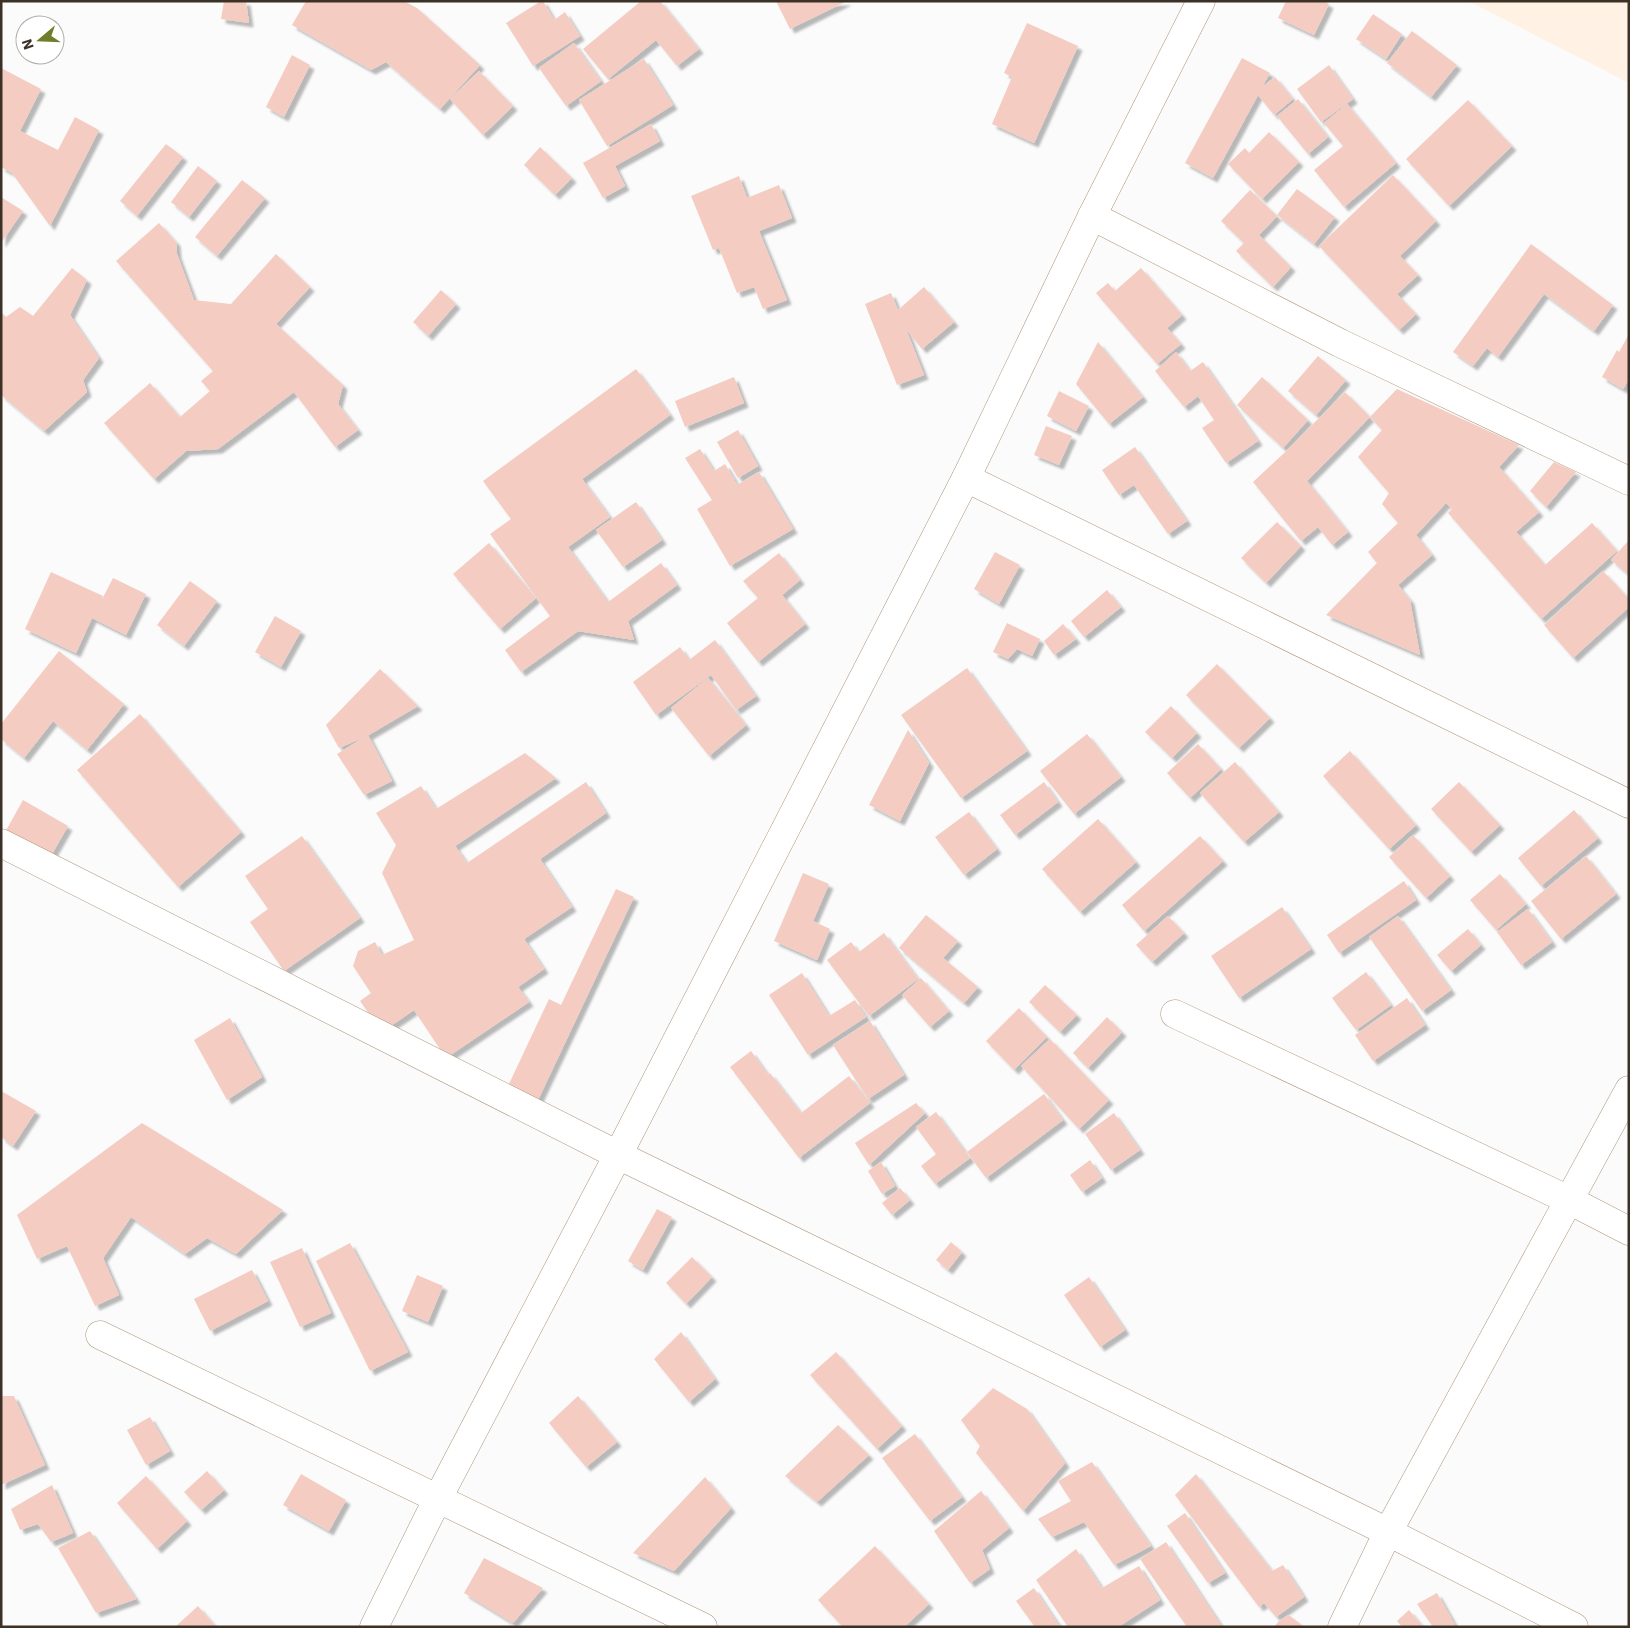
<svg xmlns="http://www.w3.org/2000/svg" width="1630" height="1628" font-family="'IBM Plex Sans',sans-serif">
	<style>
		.built { fill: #fff1e3 }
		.building { fill: #f5ccc1; filter: url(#shadow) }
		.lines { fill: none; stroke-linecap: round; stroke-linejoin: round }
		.street-casing { stroke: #af967a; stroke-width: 29 }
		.secondary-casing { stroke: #af967a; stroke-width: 29 }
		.street { stroke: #fff; stroke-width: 28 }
		.secondary { stroke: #fff; stroke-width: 28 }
	</style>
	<defs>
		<filter id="shadow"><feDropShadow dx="4.5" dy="4.5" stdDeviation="1" flood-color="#0004"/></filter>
	</defs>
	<rect width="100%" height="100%" fill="#fbfbfb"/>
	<path class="built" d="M1468,1H1629V83Z"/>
	<path class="building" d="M224,1H246L249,23L221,19Z
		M306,1H404L417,8L480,65L440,109L386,62L371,70L292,25Z
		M541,1H543L554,20L565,12L580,36L533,66L506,23Z
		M641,1H660L699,49L677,66L656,40L608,79L583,49Z
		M776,1H847L790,29Z
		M1286,1H1324L1329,4L1314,35L1278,18Z
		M1373,14L1402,34L1386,59L1356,39Z
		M1027,23L1078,46L1034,143L992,124L1012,77L1004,73Z
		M1412,31L1457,65L1431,97L1387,63Z
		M574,43L601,81L566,106L539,68Z
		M292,55L310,65L284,117L266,107Z
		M1242,58L1270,73L1262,87L1275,77L1293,99L1274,115L1258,95L1213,178L1185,163Z
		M644,59L673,105L607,146L579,100Z
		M1329,65L1353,99L1321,122L1297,89Z
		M1,68L41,89L20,131L58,150L75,117L99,130L50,226L12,173L1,167Z
		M479,71L513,106L483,135L450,99Z
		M1298,99L1328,137L1308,154L1277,116Z
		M1468,100L1512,146L1449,206L1406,159Z
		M1347,104L1396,163L1344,207L1314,170L1343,146L1324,123Z
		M651,124L660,141L615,166L625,186L603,198L583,163Z
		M1269,132L1299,162L1262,199L1228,164L1245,148L1249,153Z
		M166,144L183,157L137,216L120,201Z
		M540,147L572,178L555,195L524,165Z
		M198,166L217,181L189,217L171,202Z
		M1393,175L1436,221L1400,256L1418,275L1397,294L1416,314L1399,330L1319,246Z
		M739,176L747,198L779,185L792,218L759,231L787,300L763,309L754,287L737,293L719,248L713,250L691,196Z
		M242,180L265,198L217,256L195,237Z
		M1297,189L1335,217L1314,244L1277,215Z
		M1250,190L1277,216L1259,235L1291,267L1273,287L1236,251L1244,243L1221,221Z
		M1,197L23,211L1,243Z
		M159,223L176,242L177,254L194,300L231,304L276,254L310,287L276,324L343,385L338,404L358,430L335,447L294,392L218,449L186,451L154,479L104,423L150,383L180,417L210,391L201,381L213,371L116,261Z
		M1531,244L1613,305L1594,331L1544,294L1498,357L1487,348L1473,366L1453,352Z
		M72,268L87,280L70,315L99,358L83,380L87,392L44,431L1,395V312L6,317L20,307L33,316Z
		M1141,268L1182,315L1167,328L1181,344L1157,364L1096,293L1108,283L1115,291Z
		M924,287L954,322L922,349L906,329L924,375L897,385L865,304L891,293L898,310Z
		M441,290L456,304L428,336L413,322Z
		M1629,334V379L1623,389L1602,377L1617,350L1619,352Z
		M1098,342L1143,397L1109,424L1076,384Z
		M1176,352L1190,371L1203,362L1258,441L1226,463L1202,428L1214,420L1198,396L1184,407L1155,371Z
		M1318,356L1346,380L1316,415L1288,391Z
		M636,369L670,415L582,479L610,517L568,547L608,602L661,563L677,585L628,621L634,640L578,631L521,672L505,650L550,616L490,534L511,519L483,481Z
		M734,377L744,403L685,427L675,401Z
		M1262,377L1308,420L1283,448L1237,405Z
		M1397,389L1519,445L1499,467L1539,512L1516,532L1545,565L1592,523L1617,551L1541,619L1448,513L1452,509L1446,503L1416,535L1432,555L1398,585L1410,600L1420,655L1326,615L1377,563L1368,552L1398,523L1382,504L1389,493L1358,457L1382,430L1370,417Z
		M1059,391L1089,406L1076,431L1047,416Z
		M1345,392L1370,417L1307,481L1348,532L1332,545L1318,527L1301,541L1253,482L1282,455Z
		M1046,426L1072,436L1059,465L1034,455Z
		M738,430L758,466L738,478L717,442Z
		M1135,447L1187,521L1168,534L1134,485L1119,495L1102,470Z
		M700,449L714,471L725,464L737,484L725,492L759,472L793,529L730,566L697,509L712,500L685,458Z
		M1554,462L1576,472L1546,507L1530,491Z
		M636,502L662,540L623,567L596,530Z
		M1277,522L1301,546L1266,583L1241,558Z
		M1629,540V575L1611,560Z
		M489,543L536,598L500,629L453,574Z
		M995,552L1020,565L999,604L974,589Z
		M779,553L800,580L782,595L805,624L758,662L727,623L758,598L743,581Z
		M1603,571L1629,599V607L1573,658L1544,625Z
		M51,572L103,596L98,607L113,578L146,594L126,635L92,618L76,653L25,629Z
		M190,581L217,601L184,646L157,625Z
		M1107,590L1121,607L1084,637L1071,621Z
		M275,616L301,631L281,667L255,652Z
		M1007,623L1040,639L1032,656L1017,649L1008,659L993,652Z
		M1063,624L1076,639L1054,655L1044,641Z
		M715,640L756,696L736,710L711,675L656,715L633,682L680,647L689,660Z
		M59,651L124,704L87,750L53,721L24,758L1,739V724Z
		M1217,664L1270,718L1239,748L1186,695Z
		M967,668L1027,751L961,798L901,715Z
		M380,669L418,706L367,736L339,748L326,725Z
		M708,678L746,725L709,756L671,708Z
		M1171,706L1197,733L1172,758L1145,732Z
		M140,714L241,832L178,887L77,770Z
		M908,730L929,763L900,821L869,805Z
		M1087,734L1121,777L1074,814L1040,771Z
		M368,735L392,781L364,795L337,754Z
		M1198,744L1221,769L1190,798L1167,773Z
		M1350,751L1416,825L1389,849L1323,776Z
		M525,753L556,778L455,846L467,863L586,782L606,813L540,859L572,907L524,939L544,969L518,987L529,1002L446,1058L414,1010L382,1032L360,1001L371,993L353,966L358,951L375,942L382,955L414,940L382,873L396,845L376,813L421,786L436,809Z
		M1235,762L1279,812L1244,842L1200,793Z
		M1044,782L1058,802L1015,835L1000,815Z
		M1459,782L1500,825L1471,852L1431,809Z
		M23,800L68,826L48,861L4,834Z
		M1574,810L1598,838L1541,886L1518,858Z
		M969,812L997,849L964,875L935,837Z
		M1098,819L1136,862L1080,912L1042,869Z
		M1413,835L1450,876L1426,898L1389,857Z
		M302,836L360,918L284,971L250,922L268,909L245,876Z
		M1200,836L1223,861L1144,931L1122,905Z
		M1586,856L1616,894L1561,939L1531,901Z
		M803,873L829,884L813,921L830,929L817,960L774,941Z
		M1500,874L1526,904L1496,930L1470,900Z
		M1404,881L1416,900L1339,953L1327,935Z
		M616,889L634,897L538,1100L508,1086L549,999L561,1005Z
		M1282,907L1311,949L1239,998L1211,956Z
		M1528,909L1552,942L1521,965L1497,932Z
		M926,915L958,941L943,958L978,987L964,1003L899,948Z
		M1168,916L1184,933L1152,962L1136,945Z
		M1398,916L1451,990L1422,1011L1369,937Z
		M1468,929L1481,945L1451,971L1437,955Z
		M884,933L918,979L869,1016L827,960L851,942L859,952Z
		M1366,972L1391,1005L1356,1030L1332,998Z
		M802,973L829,1016L855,1000L866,1017L808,1055L769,995Z
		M921,978L949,1011L930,1027L902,995Z
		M1045,985L1077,1015L1060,1032L1029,1002Z
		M1407,998L1425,1025L1373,1061L1355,1035Z
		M1019,1008L1047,1037L1014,1070L986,1041Z
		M1107,1017L1122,1032L1088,1068L1073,1053Z
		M230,1018L262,1077L227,1100L194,1040Z
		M870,1021L904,1075L868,1099L833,1045Z
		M1050,1039L1109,1100L1079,1129L1021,1066Z
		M751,1051L768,1075L770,1073L801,1113L849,1076L870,1103L799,1158L730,1067Z
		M1,1091L36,1111L13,1146L1,1137Z
		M1044,1094L1063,1120L986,1178L967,1152Z
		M916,1103L925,1113L869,1165L855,1143Z
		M936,1112L970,1158L935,1184L921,1166L936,1154L916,1127Z
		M1114,1113L1140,1150L1111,1170L1085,1134Z
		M142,1123L283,1210L236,1254L207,1238L185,1254L131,1217L103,1258L119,1295L95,1306L67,1246L37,1259L17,1215Z
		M1090,1160L1102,1178L1082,1192L1070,1175Z
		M881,1162L895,1186L882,1194L868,1171Z
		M900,1188L910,1200L892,1215L882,1203Z
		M657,1209L672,1217L643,1270L628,1261Z
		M951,1242L962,1252L948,1270L936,1260Z
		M350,1243L408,1352L370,1371L316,1261Z
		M302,1248L331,1313L300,1327L270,1262Z
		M692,1257L712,1277L686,1304L666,1283Z
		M252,1270L268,1301L210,1331L194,1299Z
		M417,1275L443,1286L428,1322L402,1311Z
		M1089,1277L1125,1330L1100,1347L1064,1295Z
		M681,1332L715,1379L689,1402L654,1359Z
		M836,1352L902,1426L877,1449L810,1375Z
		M993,1388L1027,1409L1065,1463L1023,1511L976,1453L980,1446L961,1420Z
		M1,1396H14L45,1465L1,1485Z
		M578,1396L617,1442L586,1467L549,1423Z
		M150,1417L170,1451L146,1465L127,1430Z
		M838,1425L869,1455L817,1502L785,1476Z
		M915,1434L962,1497L930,1521L882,1458Z
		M1092,1462L1151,1546L1114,1565L1084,1522L1052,1537L1038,1519L1071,1501L1058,1481Z
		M207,1471L224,1490L201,1510L184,1492Z
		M301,1474L346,1500L329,1531L283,1505Z
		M1196,1474L1272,1571L1283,1565L1304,1597L1276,1617L1264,1603L1259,1607L1175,1495Z
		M146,1476L187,1521L157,1549L117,1503Z
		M705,1477L731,1508L674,1571L633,1553Z
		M52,1485L73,1533L51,1542L38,1524L20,1530L11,1509Z
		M981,1491L1009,1528L982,1550L990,1569L970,1583L934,1531Z
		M1185,1513L1225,1573L1208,1583L1167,1526Z
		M90,1531L136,1599L96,1613L58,1548Z
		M1166,1542L1222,1627H1187L1140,1559Z
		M875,1546L929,1604L904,1627H843L818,1600Z
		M1076,1549L1102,1588L1139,1566L1160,1600L1118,1627H1068L1036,1580Z
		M484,1558L543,1588L513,1623L464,1593Z
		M1034,1588L1060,1627H1035L1016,1601Z
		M1437,1593L1456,1627H1433L1417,1604Z
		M198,1606L216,1627H175Z
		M1409,1610L1423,1627H1402L1397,1621Z
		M1289,1615L1304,1627H1274L1279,1621Z"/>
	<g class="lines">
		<defs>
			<path id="street" d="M1092,216L1340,343L1629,481
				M966,478L1629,804
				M1,843L618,1155L1388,1532L1574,1627
				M1175,1014L1569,1200L1629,1231
				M100,1335L703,1627
				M1342,1627L1388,1532L1629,1090"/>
			<path id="secondary" d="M374,1627L438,1498L618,1155L966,478L1092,216L1201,1"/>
		</defs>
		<use href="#street" class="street-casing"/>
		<use href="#secondary" class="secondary-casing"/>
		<use href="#street" class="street"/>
		<use href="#secondary" class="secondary"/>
	</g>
	<rect width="1630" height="1628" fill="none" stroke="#3c3126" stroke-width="5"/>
	<g transform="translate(40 40) rotate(251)"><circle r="24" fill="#ffffff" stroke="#b1ada8"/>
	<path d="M0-4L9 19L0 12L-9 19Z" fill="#707e2b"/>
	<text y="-8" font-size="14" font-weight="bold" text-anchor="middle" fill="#3c3126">N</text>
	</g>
</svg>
